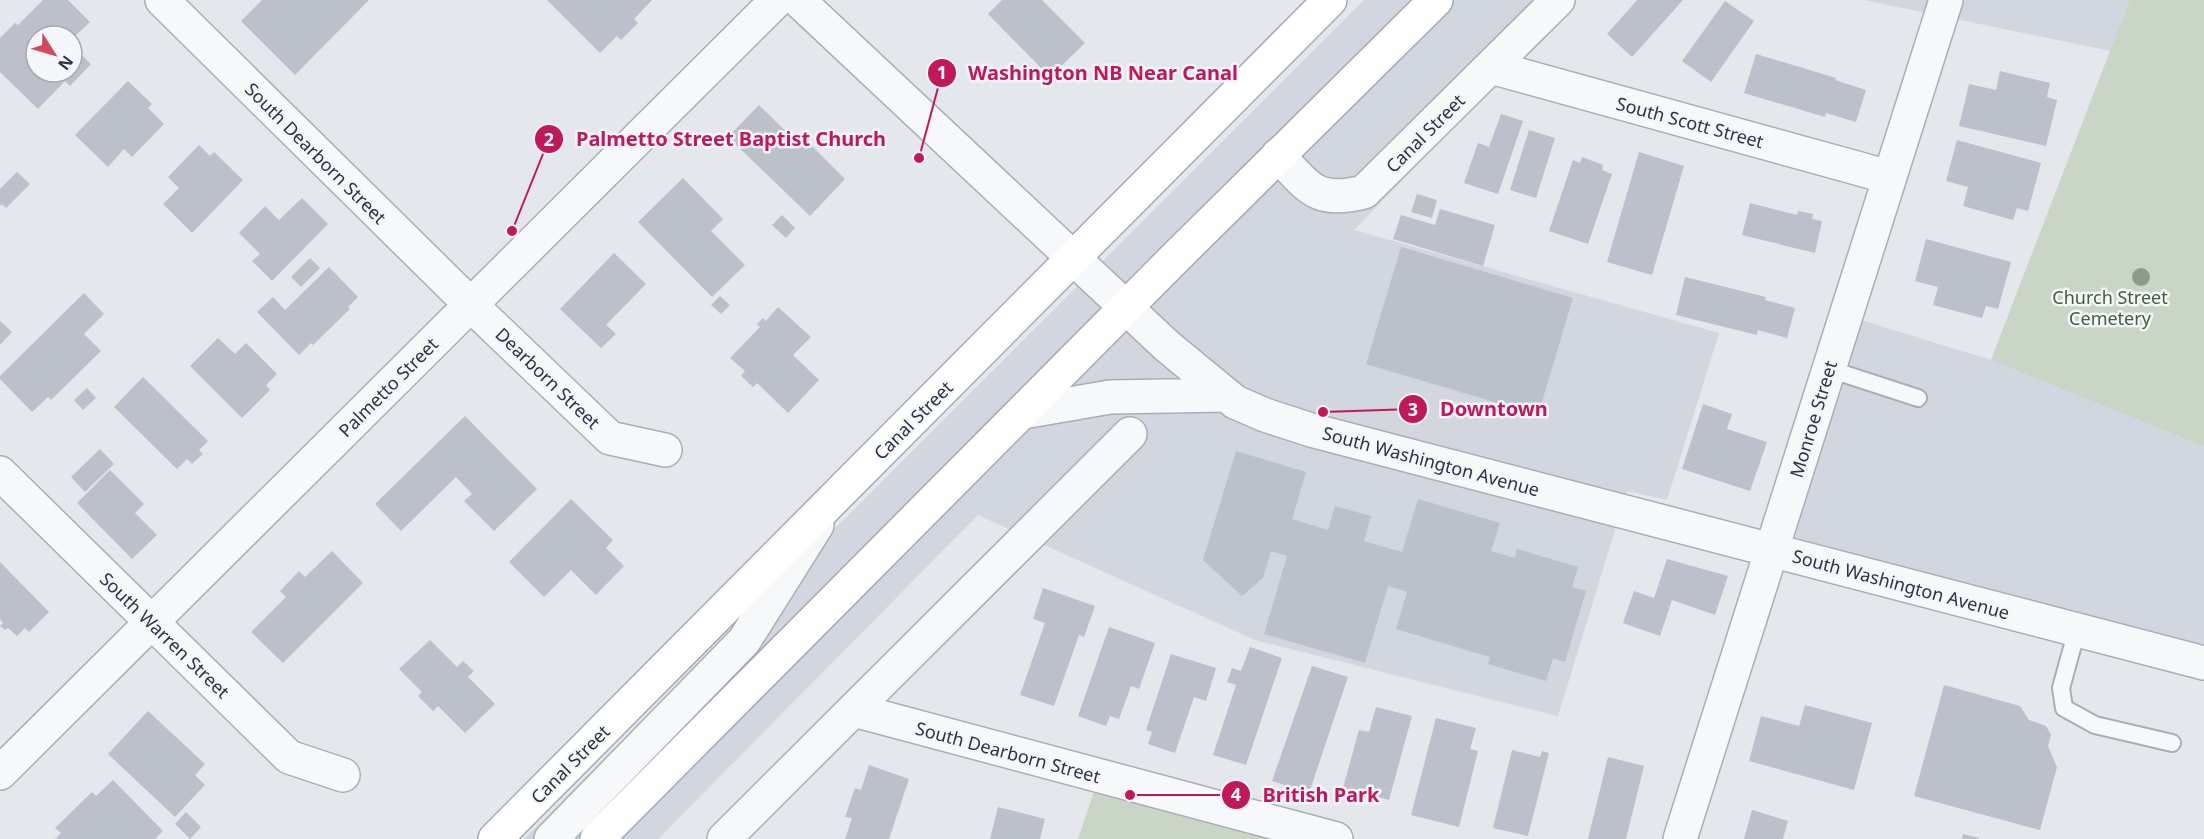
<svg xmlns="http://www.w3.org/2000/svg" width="2204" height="839" font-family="'Noto Sans',sans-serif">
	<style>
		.built { fill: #d2d6de }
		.green { fill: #c9d6c5 }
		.building { fill: #bbc0ca }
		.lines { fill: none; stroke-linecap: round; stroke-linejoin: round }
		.service-casing { stroke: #a9aeb7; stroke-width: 20 }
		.minor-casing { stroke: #a9aeb7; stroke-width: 36 }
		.primary-casing { stroke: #a3abb8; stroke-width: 36 }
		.service { stroke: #f7f8fa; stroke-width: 16 }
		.minor { stroke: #f7f8fa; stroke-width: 33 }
		.primary { stroke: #fff; stroke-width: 33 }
		.tree { fill: #899d89 }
		.labels { text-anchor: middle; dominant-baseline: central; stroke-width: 5; stroke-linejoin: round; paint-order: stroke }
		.street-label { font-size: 18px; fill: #2b3445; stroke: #f4f6f9 }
		.park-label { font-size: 18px; fill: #3f6138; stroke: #f4f6f9 }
		.leader { fill: none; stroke: #c2185b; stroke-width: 2 }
		.callout-dot { fill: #c2185b; stroke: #f4f6f9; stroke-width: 2 }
		.mark-label { font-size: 18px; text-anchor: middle; font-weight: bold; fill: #fff }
		.callout-label { font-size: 20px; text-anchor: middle; font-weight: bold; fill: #c2185b; stroke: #f4f6f9; stroke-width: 5; stroke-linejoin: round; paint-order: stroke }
	</style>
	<rect width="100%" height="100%" fill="#e4e7ec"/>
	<path class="built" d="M1364,0H1577L1354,230L1719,333L1667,500L1627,491L1558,716L1255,640L978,515L658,839H524Z
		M1864,0H2204V680L1785,569L1861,320L1991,360L2110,51Z"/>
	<path class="green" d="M2130,0H2204V446L1991,360Z
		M1099,777L1336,839H1078Z"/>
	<path class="building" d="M43,0H68L90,22L72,39V36H36V72H72V46L91,64L70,86L65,81L38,109L0,72V38L15,23L18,25Z
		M262,0H369L295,75L241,21Z
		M547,0H652L634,19L638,23L621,40L617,36L600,53Z
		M1002,0H1042L1085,43L1050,77L988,14Z
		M1637,0H1683L1632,57L1607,34Z
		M1725,1L1754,21L1711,82L1682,61Z
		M1756,54L1836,78L1835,80L1866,90L1856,122L1826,113L1825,117L1744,93Z
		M2000,71L2050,83L2047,97L2057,100L2046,146L1959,126L1969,84L1996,90Z
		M128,81L152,104L148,108L164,124L132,157L124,149L108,167L75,135Z
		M759,105L801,146L806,140L845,179L810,216L728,137Z
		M1501,114L1523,121L1498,194L1464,183L1478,143L1489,147Z
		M1529,130L1555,138L1536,198L1510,190Z
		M1957,140L2041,163L2028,211L2017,208L2013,220L1963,206L1968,187L1946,181Z
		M199,145L210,156L214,152L243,180L192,233L163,204L179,188L168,177Z
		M1639,152L1684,166L1652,275L1607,262Z
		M1582,157L1603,165L1602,170L1612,174L1588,244L1549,231L1573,160L1580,163Z
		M17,172L30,184L6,208L2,204L0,206V189Z
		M683,178L723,219L711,231L745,265L712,297L638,222Z
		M1417,194L1437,200L1432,218L1411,212Z
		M302,198L328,224L272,281L252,261L260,254L239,233L265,206L279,220Z
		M1750,203L1797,215L1798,211L1813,214L1812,219L1822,221L1815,253L1742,235Z
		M1440,209L1495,225L1483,266L1393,239L1401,215L1435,225Z
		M782,215L795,228L786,238L772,225Z
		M1926,239L2011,262L1998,309L1986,306L1982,318L1933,305L1938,287L1915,281Z
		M1401,247L1573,298L1538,415L1366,364Z
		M614,253L646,284L606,325L616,334L601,348L560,309Z
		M310,258L320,268L301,287L291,277Z
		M329,267L358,297L348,307L350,309L313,345L311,343L299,355L257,312L273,297L285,310Z
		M1685,277L1766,297L1765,300L1795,308L1787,338L1758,330L1757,335L1676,315Z
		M84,293L104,314L84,334L101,351L51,400L48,397L32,412L0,379V376Z
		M720,296L730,305L721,314L711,305Z
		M778,307L811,337L793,355L819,380L788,413L757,383L753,387L741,376L745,371L730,358L760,327L757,324L763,318L766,321Z
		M0,321L12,332L0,345Z
		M218,338L235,354L246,343L277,374L266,385L270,390L242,418L190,366Z
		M143,377L208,441L199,450L203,454L192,464L187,459L177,469L114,407Z
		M87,388L96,398L83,410L74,400Z
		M1703,404L1732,414L1727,429L1767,442L1750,491L1682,469Z
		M465,416L537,489L494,531L464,501L472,494L456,477L401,531L375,504Z
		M100,449L114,464L85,492L71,477Z
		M1236,451L1306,472L1292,519L1328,530L1335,506L1371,516L1364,541L1402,552L1418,499L1500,523L1491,551L1515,558L1517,549L1578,567L1572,587L1586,591L1565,662L1553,658L1546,681L1488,664L1490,657L1396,629L1407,592L1388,586L1365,663L1264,634L1287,556L1271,551L1263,578L1242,596L1203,560Z
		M110,470L144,504L135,513L157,535L132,559L77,503Z
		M571,499L613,540L606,548L624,566L596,595L571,570L544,597L509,562Z
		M332,551L363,583L283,663L251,632L286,597L280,591L299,571L305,577Z
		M1667,559L1728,576L1715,615L1672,600L1660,636L1623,623L1634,591L1654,598Z
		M0,562L49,612L29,632L25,628L17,636L8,628L5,630L0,626L3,623L0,619Z
		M1043,588L1095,606L1084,637L1079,635L1054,706L1020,695L1045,623L1033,619Z
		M1109,627L1155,643L1139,689L1131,686L1119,719L1110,716L1106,726L1078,716Z
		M430,640L457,667L463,661L474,671L468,677L495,704L465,733L438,706L433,711L418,696L422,692L399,669Z
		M1250,647L1282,658L1246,765L1213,755L1236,685L1227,682L1232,668L1241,671Z
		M1171,654L1216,668L1206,701L1194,697L1175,753L1148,744L1152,732L1146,730Z
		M1312,666L1348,677L1309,793L1272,781Z
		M1944,685L2020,706L2029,720L2046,726L2051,735L2048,746L2057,767L2040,830L1914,796Z
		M1805,705L1872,723L1854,790L1749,761L1761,716L1799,726Z
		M1376,707L1412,716L1389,800L1343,788L1359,730L1369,732Z
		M148,711L205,764L195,775L205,785L175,817L108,754Z
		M1436,718L1476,728L1470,749L1478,751L1459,827L1411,815Z
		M1512,750L1540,757L1542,751L1549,753L1528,836L1493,828Z
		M1608,757L1644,766L1626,839H1588Z
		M869,765L909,779L889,839H845L852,818L845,817L855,788L861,790Z
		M113,780L163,831L155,839H55L61,833L55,828L92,792L96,796Z
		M998,807L1045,819L1040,839H990Z
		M1752,810L1788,821L1783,839H1744Z
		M186,812L201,827L190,839L175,824Z
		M1963,834L1979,838V839H1962Z"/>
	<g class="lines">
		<defs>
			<path id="service" d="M1829,369L1918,398
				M2077,630L2061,688L2064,708L2095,725L2172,743"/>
			<path id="minor" d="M162,0L471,305L610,438L665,450
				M798,0L1167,346L1235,402L1265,415L1311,430L2204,663
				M1491,67L1889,177
				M1278,155C1309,188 1316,204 1364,192L1558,0
				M1023,412L1110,397L1225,395
				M0,473L289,757L343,775
				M854,710L1336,839
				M0,773L777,0
				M551,839L744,641L817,525
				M724,839L1130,434
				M1680,839L1946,0"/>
			<path id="primary" d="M495,839L1330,0
				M597,839L1172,261L1436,0"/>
		</defs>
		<use href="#service" class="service-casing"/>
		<use href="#minor" class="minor-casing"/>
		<use href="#primary" class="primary-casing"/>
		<use href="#service" class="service"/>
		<use href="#minor" class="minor"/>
		<use href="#primary" class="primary"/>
	</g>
	<circle class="tree" cx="2141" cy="277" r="9"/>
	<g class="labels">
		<g class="street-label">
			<text transform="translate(1690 122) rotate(15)">South Scott Street</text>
			<text transform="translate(1425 133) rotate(-45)">Canal Street</text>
			<text transform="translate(316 153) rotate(45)">South Dearborn Street</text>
			<text transform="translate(548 378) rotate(44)">Dearborn Street</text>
			<text transform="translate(388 387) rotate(-45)">Palmetto Street</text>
			<text transform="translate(1813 419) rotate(-73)">Monroe Street</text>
			<text transform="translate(913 420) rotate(-45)">Canal Street</text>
			<text transform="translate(1431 461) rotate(15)">South Washington Avenue</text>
			<text transform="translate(1901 584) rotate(15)">South Washington Avenue</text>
			<text transform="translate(165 635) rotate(44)">South Warren Street</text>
			<text transform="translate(1008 752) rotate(15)">South Dearborn Street</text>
			<text transform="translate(570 764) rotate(-45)">Canal Street</text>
		</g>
		<g class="park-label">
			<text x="2110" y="297">Church Street<tspan x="2110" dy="21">Cemetery</tspan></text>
		</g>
	</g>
	<path class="leader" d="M919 158L942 73M512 231L549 139M1323 412L1413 409M1130 795L1236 795"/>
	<g class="callout-dot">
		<circle cx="919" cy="158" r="6"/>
		<circle cx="512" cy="231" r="6"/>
		<circle cx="1323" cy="412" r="6"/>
		<circle cx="1130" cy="795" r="6"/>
		<circle cx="942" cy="73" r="15"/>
		<circle cx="549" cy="139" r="15"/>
		<circle cx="1413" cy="409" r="15"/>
		<circle cx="1236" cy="795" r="15"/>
	</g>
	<g class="mark-label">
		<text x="942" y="79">1</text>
		<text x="549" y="146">2</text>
		<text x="1413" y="416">3</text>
		<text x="1236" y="801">4</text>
	</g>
	<g class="callout-label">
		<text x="1103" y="80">Washington NB Near Canal</text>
		<text x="731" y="146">Palmetto Street Baptist Church</text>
		<text x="1494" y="416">Downtown</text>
		<text x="1321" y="802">British Park</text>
	</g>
	<g transform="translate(54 54) rotate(127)"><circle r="28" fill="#f4f6f9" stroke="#a4a8b1" stroke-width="1.5"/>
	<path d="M0-4.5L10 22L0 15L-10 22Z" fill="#d1495b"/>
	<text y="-9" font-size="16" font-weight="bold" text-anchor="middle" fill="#2b3445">N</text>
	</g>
</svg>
